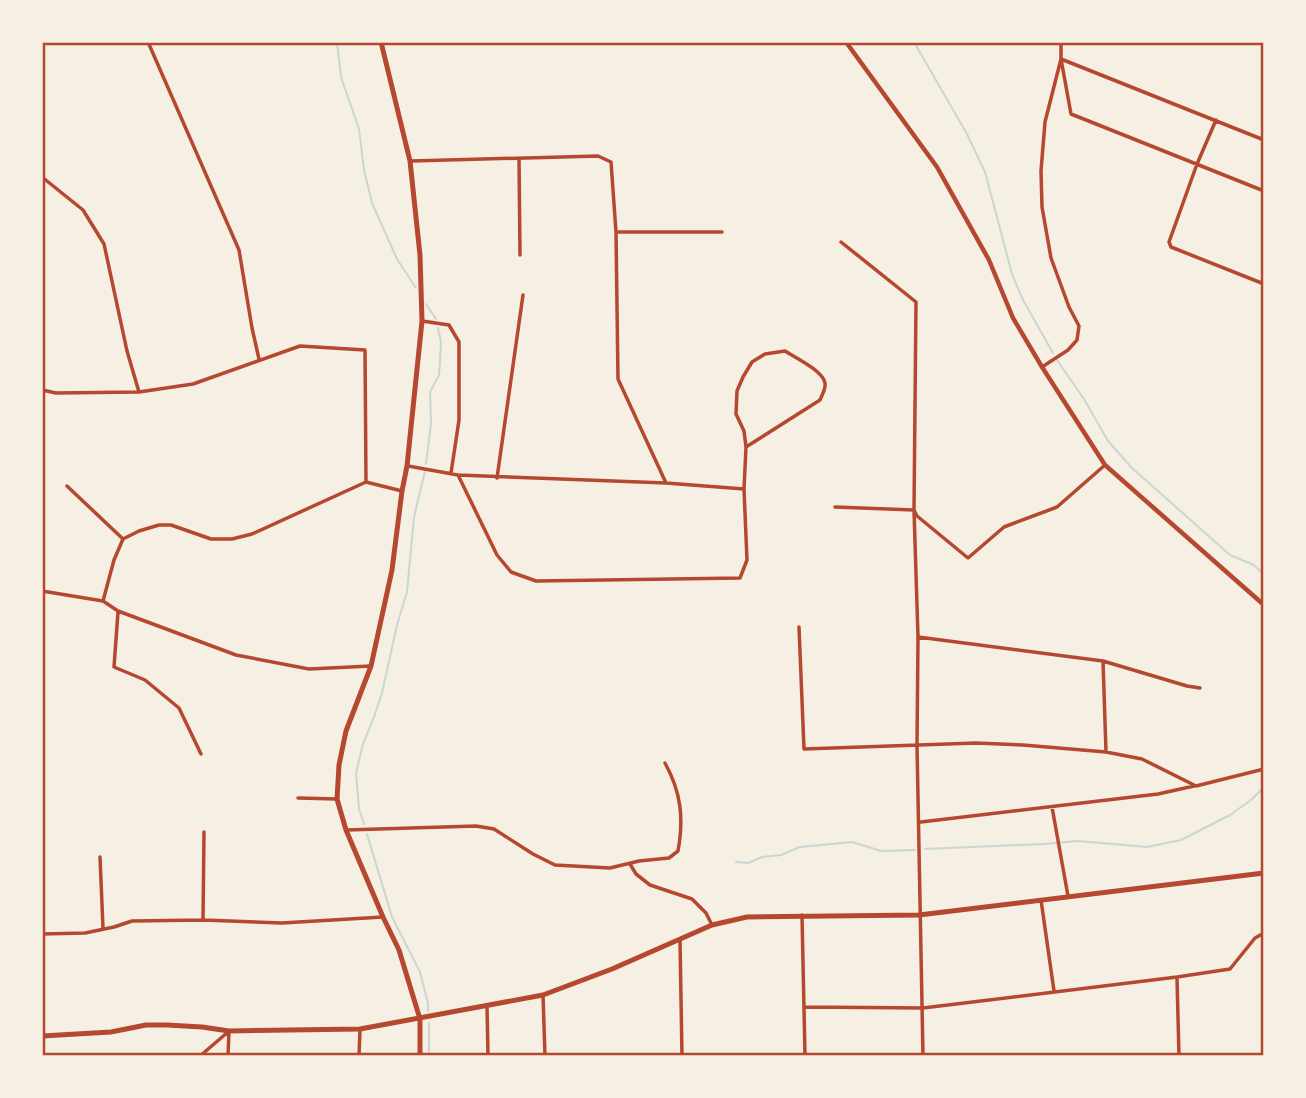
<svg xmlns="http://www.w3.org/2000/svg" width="1306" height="1098" font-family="Rubik,sans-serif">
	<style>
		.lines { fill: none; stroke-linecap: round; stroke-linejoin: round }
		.stream { stroke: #c9d6d2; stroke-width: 2 }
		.minor { stroke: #b5482f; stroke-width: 3.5 }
		.tertiary { stroke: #b5482f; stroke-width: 4.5 }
		.secondary { stroke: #b5482f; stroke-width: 5 }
		.neatline { fill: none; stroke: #b5482f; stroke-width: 2.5 }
	</style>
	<rect width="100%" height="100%" fill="#f6efe4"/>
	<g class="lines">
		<path class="stream" d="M337,42L341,77L359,129L364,170L372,203L397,259L416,288
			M914,42L967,134L985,172L1012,274L1023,300L1053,353
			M426,304L436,319
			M1057,360L1084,399L1108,441L1132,468L1230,555L1254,565L1264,575
			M426,464L431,423L430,392L439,375L440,361L441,342L438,328
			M364,824L359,809L356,773L363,744L374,717L382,693L397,625L407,592L414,517L425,471
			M367,834L392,917L420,972L428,1003V1011
			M925,849L1043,844L1078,841L1147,847L1181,840L1230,815L1251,800L1264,787
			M736,862L748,863L762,857L781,855L800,847L852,842L881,851L915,850
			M429,1023V1056"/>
		<path class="minor" d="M148,42L239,250L252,328L259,359
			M1061,42V59L1071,114L1264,191
			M1216,120L1197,164L1169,242L1171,247L1264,284
			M519,158L520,255
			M411,161L598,156L611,162L616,232L618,379L666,483
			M42,177L83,210L104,244L127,351L139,392
			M616,232H722
			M841,242L916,302L914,510L918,637L917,746L923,1056
			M422,321L449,325L459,342V420L451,473
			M785,351C796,358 823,371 825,383C826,389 822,395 820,400L746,447L744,431L736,414L737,391L743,377L752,362L765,354Z
			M1042,367L1068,350L1077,340L1079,326L1069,307L1051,258L1042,207L1041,171L1045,122L1061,59L1264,140
			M42,390L56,393L139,392L193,384L300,346L365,350L366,482
			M408,466L458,475L666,483L744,489
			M458,475L497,555L511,572L536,581L740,578L747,560L744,489L746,447
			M497,478L523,295
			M67,486L123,539
			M835,507L914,510L917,516L968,558L1004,527L1057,507L1105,465
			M42,591L103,601L118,611L236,655L309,669L371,666
			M103,601L114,560L123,539L139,531L159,525H171L211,539H232L252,534L366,482L402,491
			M118,612L114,667L145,680L179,708L201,754
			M799,627L804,749L976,743L1023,745L1106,752L1142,759L1196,786L1264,769
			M918,637L1103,661L1187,686L1200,688
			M1103,661L1106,752
			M298,798L337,799
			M1052,807L1068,896
			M921,822L1158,794L1194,786
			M346,830L476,826L494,829L533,854L555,865L610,868L639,861L669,858L678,851C684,818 681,792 665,763
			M100,857L103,928
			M630,864L636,874L650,885L692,899L706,913L712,925
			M1041,900L1054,991
			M802,915L805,1056
			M203,920L204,832
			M42,934L85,933L114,927L132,921L203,920L282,923L383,917
			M680,940L682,1056
			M1177,978L1179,1056
			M543,995L545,1056
			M487,1006L488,1056
			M805,1007L923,1008L1177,977L1230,969L1255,938L1264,933
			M200,1056L228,1032
			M228,1056L229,1031
			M359,1056L360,1030"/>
		<path class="tertiary" d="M846,42L937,167L989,260L1013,318L1042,367L1105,465L1264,605"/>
		<path class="secondary" d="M381,42L410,161L420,255L422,321L407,466L402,491L392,570L371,666L346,731L339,765L337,799L346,830L383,917L399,950L420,1019V1056
			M42,1036L111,1032L146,1025H167L202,1027L229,1031L360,1029L543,995L612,969L712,925L747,917L919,915L1264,873"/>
	</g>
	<rect width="1306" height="1098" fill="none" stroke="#f6efe4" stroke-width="88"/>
	<rect x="44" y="44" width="1218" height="1010" class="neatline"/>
</svg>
